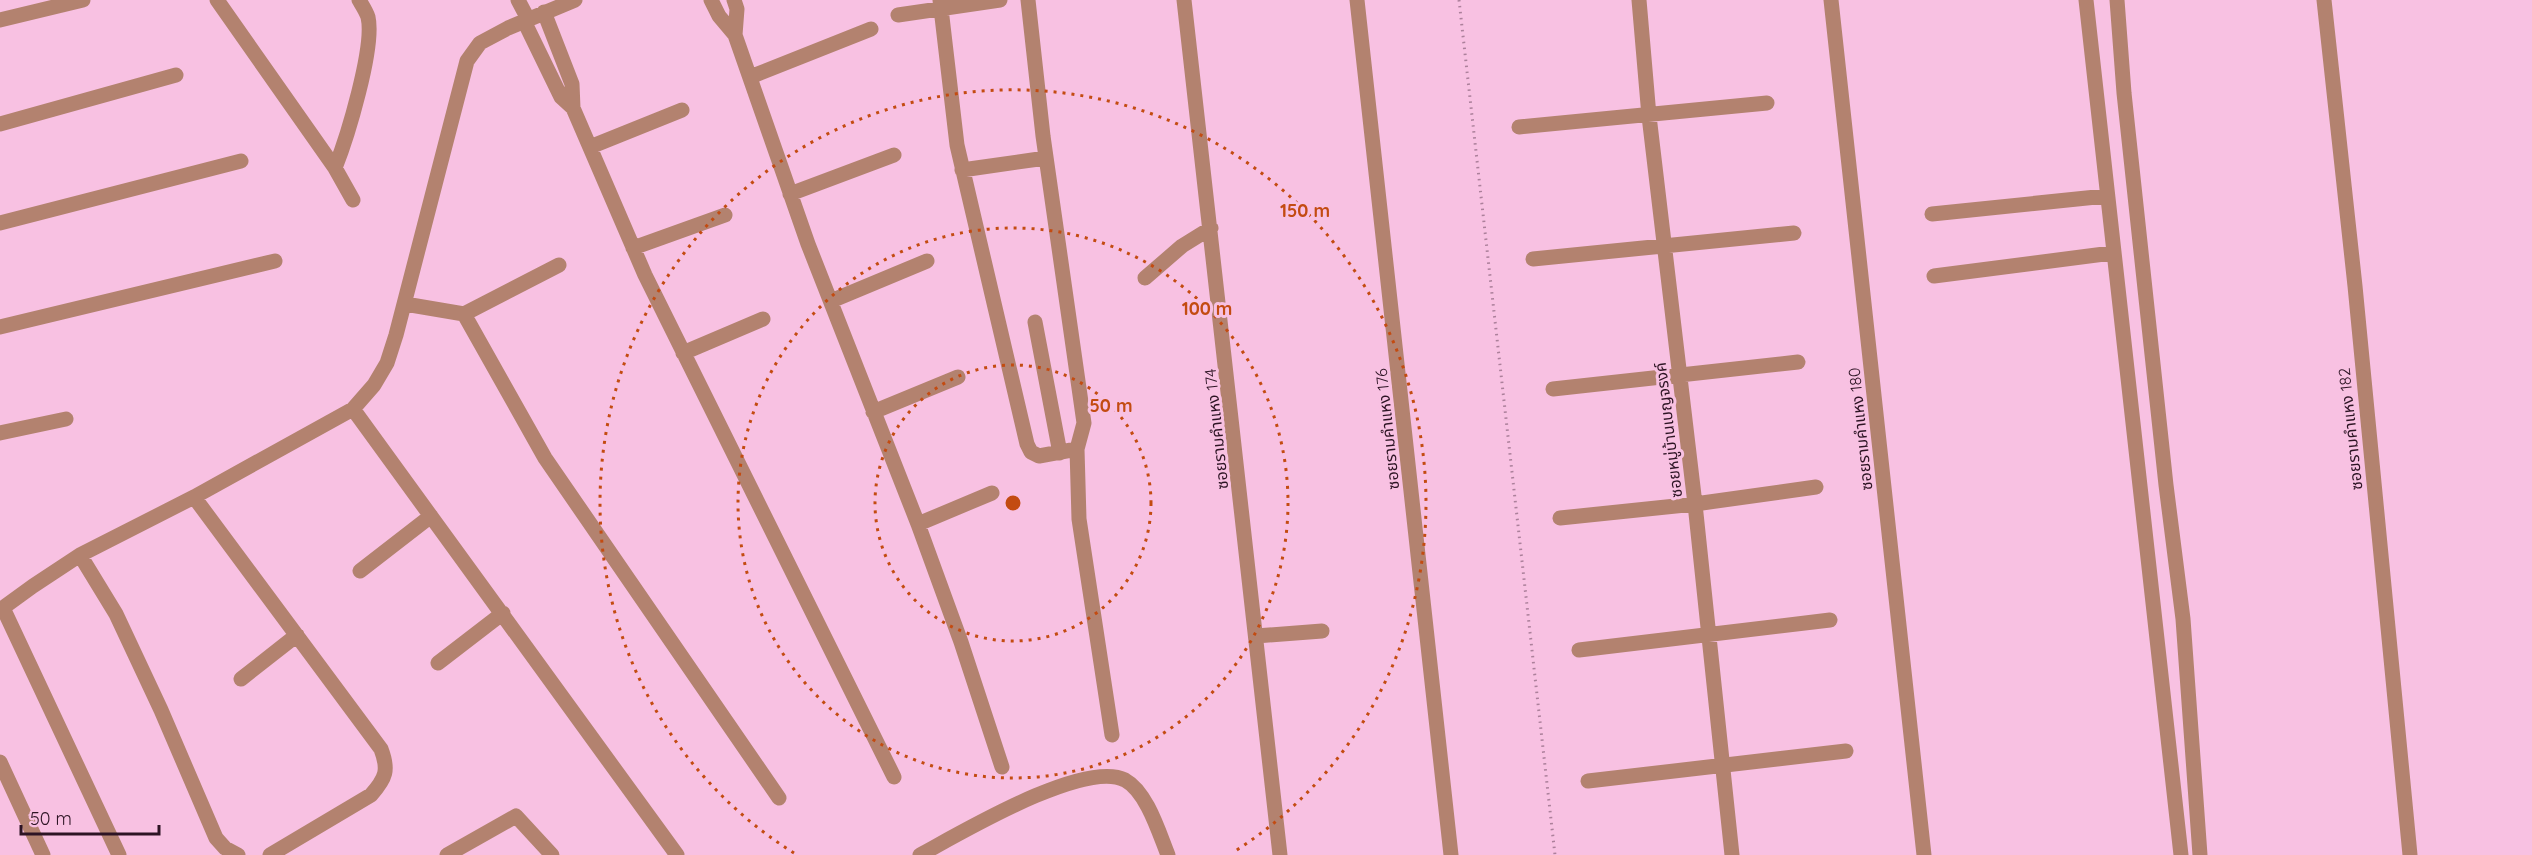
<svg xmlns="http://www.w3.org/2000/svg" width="2532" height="855" font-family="Quicksand,'Noto Sans Thai',sans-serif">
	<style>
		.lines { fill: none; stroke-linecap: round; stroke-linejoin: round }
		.path { stroke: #ac809b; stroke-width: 3; stroke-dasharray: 1.5 4.5; stroke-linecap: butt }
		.minor { stroke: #b3826f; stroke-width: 15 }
		.ring { fill: none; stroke: #c34b11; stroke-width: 3; stroke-dasharray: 3 6 }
		.labels { text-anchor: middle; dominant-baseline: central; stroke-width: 6; stroke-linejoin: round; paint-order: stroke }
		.street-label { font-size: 16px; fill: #2d1424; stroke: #f8c1e2 }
		.centre { fill: #c34b11; stroke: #f8c1e2; stroke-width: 3 }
		.ring-label { font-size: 18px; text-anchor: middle; font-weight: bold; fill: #c34b11; stroke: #f8c1e2; stroke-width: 6; stroke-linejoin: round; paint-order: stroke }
	</style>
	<rect width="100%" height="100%" fill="#f8c1e2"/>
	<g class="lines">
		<path class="path" d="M1459,0L1555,855"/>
		<path class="minor" d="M217,0L335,168L353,200
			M518,0L528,19
			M711,0L719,16L735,35L808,244L918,524L961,642L1002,767
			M734,0L737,9L735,35
			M940,0L957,145L1027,444L1031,452L1039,456L1077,449
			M1028,0L1043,136L1084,423L1077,449L1079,519L1112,735
			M1184,0L1280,855
			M1357,0L1451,855
			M1639,0L1649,116L1695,504L1732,855
			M1831,0L1924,855
			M2086,0L2181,855
			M2117,0L2124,93L2166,485L2183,619L2200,855
			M2324,0L2355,286L2410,855
			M544,12L572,84L573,108
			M898,15L1000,0
			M0,20L83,0
			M524,21L561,97L573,108L645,275L894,777
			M750,77L871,29
			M0,124L176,75
			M1519,127L1767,103
			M590,147L682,110
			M335,168C347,138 375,47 368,17C366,11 362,5 359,0
			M962,170L1046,158
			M790,194L894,155
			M1932,214L2106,196
			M0,223L241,161
			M633,248L725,215
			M1533,259L1794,233
			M1934,276L2112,253
			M1145,278L1182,246L1211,228
			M831,301L927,261
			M405,304L464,314L545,458L779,798
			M464,314L559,265
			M1035,322L1060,453
			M0,327L275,261
			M683,353L763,319
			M1553,389L1798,362
			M353,409L677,855
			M873,412L958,377
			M0,433L66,419
			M194,497L381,749C389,770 386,778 371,795L270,855
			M1560,518L1695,504L1816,487
			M918,524L992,493
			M80,555L116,614L161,710L216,838L225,848L238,855
			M360,571L431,516
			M3,608L119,855
			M0,610L33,586L80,555L194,497L353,409L374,385L387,363L396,335L467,61L480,43L508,28L575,0
			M1256,636L1322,631
			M1579,650L1830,620
			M438,663L503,613
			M241,679L297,635
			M0,762L43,855
			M1588,781L1846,751
			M447,855L516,816L552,855
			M920,855C959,834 1084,759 1125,780C1147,792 1159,833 1168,855"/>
	</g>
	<g class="ring">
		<circle cx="1013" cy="503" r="138"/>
		<circle cx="1013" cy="503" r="275"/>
		<path d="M794 853A413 413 0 1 1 1232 853"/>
	</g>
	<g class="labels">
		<g class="street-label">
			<text transform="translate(1216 429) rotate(-96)">ซอยรามคำแหง 174</text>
			<text transform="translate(1387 429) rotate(-96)">ซอยรามคำแหง 176</text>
			<text transform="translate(1860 429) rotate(-96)">ซอยรามคำแหง 180</text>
			<text transform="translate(2350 429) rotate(-96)">ซอยรามคำแหง 182</text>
			<text transform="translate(1668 430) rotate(-97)">ซอยหมู่บ้านเบญจรงค์</text>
		</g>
	</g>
	<circle cx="1013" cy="503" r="9" class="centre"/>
	<g class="ring-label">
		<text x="1305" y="217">150 m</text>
		<text x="1207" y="315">100 m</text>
		<text x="1111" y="412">50 m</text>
	</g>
	<path d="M21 825v9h138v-9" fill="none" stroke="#2d1424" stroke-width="3"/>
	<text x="30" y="825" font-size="18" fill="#2d1424" stroke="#f8c1e2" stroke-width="4.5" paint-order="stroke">50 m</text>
</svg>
